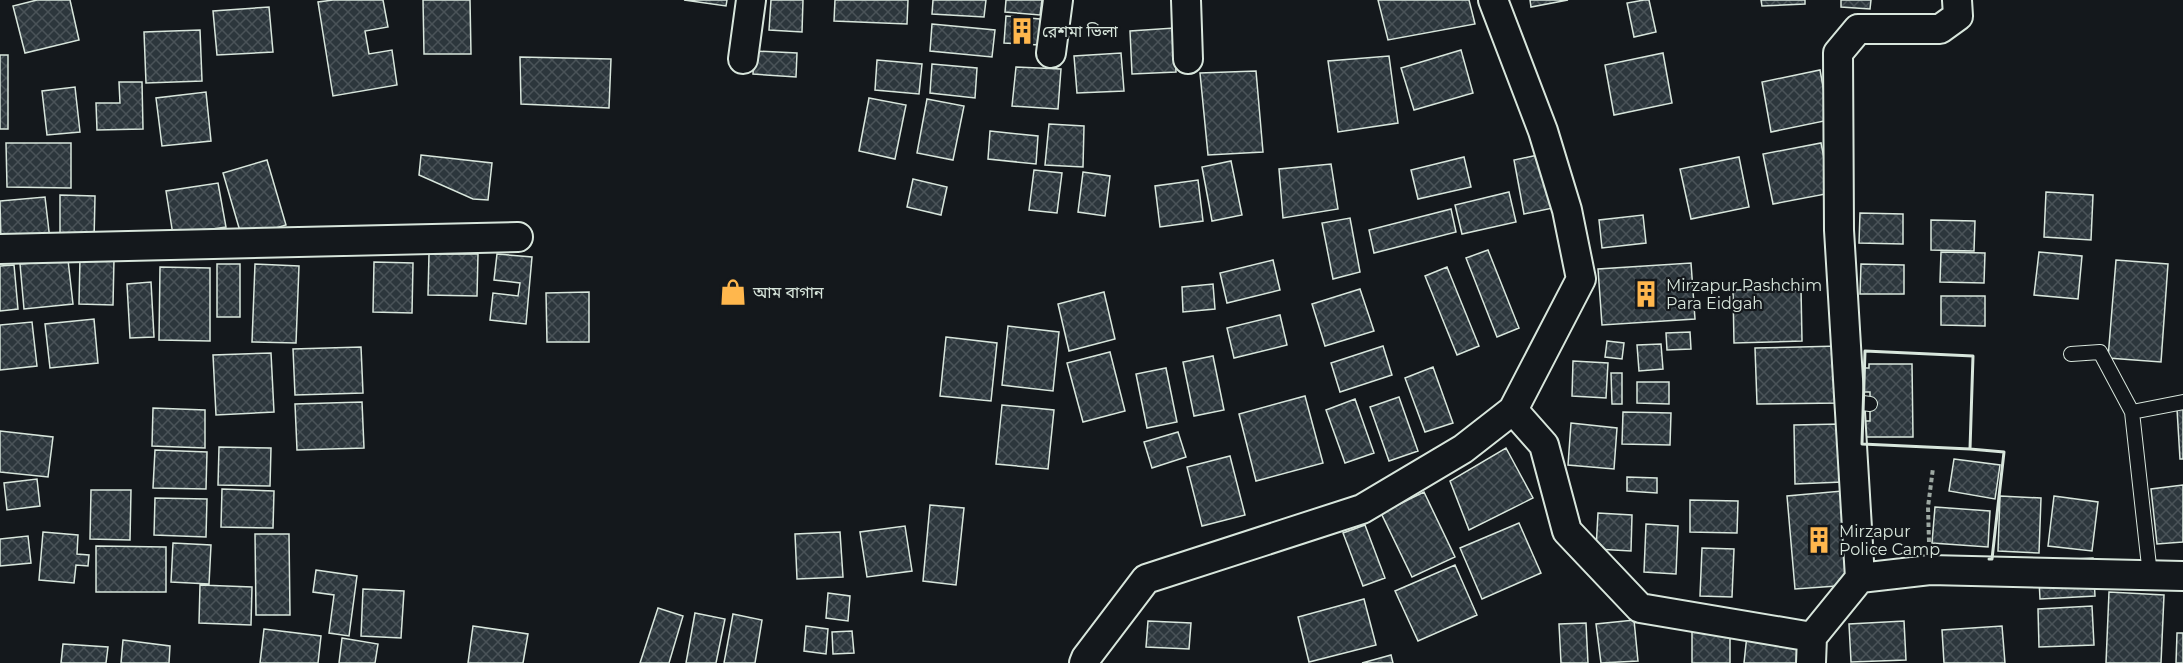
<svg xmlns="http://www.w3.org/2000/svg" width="2183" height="663" font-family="Montserrat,'Noto Sans Bengali',sans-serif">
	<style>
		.building { fill: url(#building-cross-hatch); stroke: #d8e6dc; stroke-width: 1.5 }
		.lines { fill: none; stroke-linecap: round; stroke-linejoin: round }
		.lane-casing { stroke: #d8e6dc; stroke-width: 16 }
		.street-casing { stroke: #d8e6dc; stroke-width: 32 }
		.path { stroke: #9da8a2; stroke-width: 4; stroke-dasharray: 4.5 3; stroke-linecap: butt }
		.lane { stroke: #14181c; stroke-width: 14 }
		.street { stroke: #14181c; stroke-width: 28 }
		.wall { stroke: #d8e6dc; stroke-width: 3 }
		.labels { text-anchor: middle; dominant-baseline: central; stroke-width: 4.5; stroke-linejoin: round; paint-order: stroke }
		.poi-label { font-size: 16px; fill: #d8e6dc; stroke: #14181c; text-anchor: start }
	</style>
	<defs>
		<pattern id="building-cross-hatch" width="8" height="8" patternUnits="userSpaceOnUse" patternTransform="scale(1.5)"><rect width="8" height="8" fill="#2c363c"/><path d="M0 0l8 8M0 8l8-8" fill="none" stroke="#4a5358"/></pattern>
	</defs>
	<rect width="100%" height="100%" fill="#14181c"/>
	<path class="building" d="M37,0H70L79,40L25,53L13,6Z
		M333,0H383L388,27L365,31L369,54L392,50L397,85L333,96L318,2Z
		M423,0H470L471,54H424Z
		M684,0H727L726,6Z
		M771,0H803L802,32L769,30Z
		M835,0H908L907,24L834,21Z
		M933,0H986L984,17L932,14Z
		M1006,0H1042L1040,15L1005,12Z
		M1378,0H1469L1475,24L1388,40Z
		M1530,0H1568L1531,7Z
		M1644,0H1649L1656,32L1634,37L1627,3Z
		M1761,0H1805V4L1762,6Z
		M1841,0H1871L1870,9L1841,7Z
		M269,7L273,52L217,55L213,11Z
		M1006,16L1040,19L1039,45L1004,43Z
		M932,24L995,30L992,57L930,51Z
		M1174,28L1176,72L1132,74L1130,31Z
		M200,30L202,81L146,83L144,32Z
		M1461,50L1473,93L1414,110L1401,68Z
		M754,51L797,53L796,77L753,74Z
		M1121,53L1124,91L1077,93L1074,56Z
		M1663,53L1672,103L1614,115L1605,65Z
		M0,55H8V129H0Z
		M1389,56L1398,123L1338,132L1328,61Z
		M520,57L611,59L609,108L521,104Z
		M877,60L922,64L919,94L875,90Z
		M932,64L977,68L975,98L930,93Z
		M1016,67L1061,69L1058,109L1012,106Z
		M1820,70L1829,120L1771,132L1762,82Z
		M1256,71L1263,152L1208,155L1200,73Z
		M119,82H142L143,129L97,130L96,103H120Z
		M75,87L80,132L47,135L42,91Z
		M206,92L211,141L162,146L156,98Z
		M869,98L906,105L895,159L859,151Z
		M927,99L964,106L953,160L917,153Z
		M1049,124L1084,126L1083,167L1045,165Z
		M990,131L1038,136L1036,164L988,159Z
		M6,143H71V188L7,187Z
		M1821,143L1831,193L1773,204L1763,154Z
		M1543,154L1553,208L1524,214L1514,160Z
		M421,155L492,163L488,200L473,199L419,175Z
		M1464,157L1471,187L1418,199L1411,170Z
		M1739,157L1749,207L1691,219L1680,169Z
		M267,160L286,225L242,238L223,173Z
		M1231,161L1242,215L1212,221L1202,167Z
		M1331,164L1338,209L1283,218L1279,169Z
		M1034,170L1062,173L1057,213L1029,210Z
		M1083,172L1110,176L1105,216L1078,212Z
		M913,179L947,187L941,215L907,207Z
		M1198,180L1203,221L1160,227L1155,186Z
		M218,183L226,227L173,235L166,191Z
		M1509,192L1516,222L1462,234L1455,205Z
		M2046,192L2093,195L2091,240L2044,237Z
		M60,195L95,196L94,241L60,240Z
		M45,197L50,240L1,245L0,201Z
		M1451,209L1456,232L1374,253L1369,230Z
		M1860,213L1903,214V244L1859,243Z
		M1643,215L1646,243L1602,248L1599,220Z
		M1350,218L1360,272L1333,279L1322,223Z
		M1931,220L1975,221L1974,251L1931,250Z
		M1488,250L1519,328L1497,337L1466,258Z
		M1941,252L1985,253L1984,283L1940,282Z
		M2039,252L2082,256L2078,299L2034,295Z
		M429,254H478L477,296L428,295Z
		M497,254L532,257L526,324L490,320L493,293L518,296L520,283L494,280Z
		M80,258L114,259L113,305L79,304Z
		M68,260L73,304L24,309L20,264Z
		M1273,260L1280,290L1227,303L1220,273Z
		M2116,260L2168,264L2161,362L2108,358Z
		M374,262L413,263L412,313L373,312Z
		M1691,263L1695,319L1602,325L1598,269Z
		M217,264H240V317H217Z
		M255,264L299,266L296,343L252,342Z
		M1861,264L1904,265V294H1860Z
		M14,265L18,309L0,311V266Z
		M160,267L210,268V341L159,340Z
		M1447,267L1479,346L1457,355L1425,276Z
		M151,282L154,337L130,338L127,284Z
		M1213,284L1215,309L1183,312L1182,287Z
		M1360,289L1374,331L1325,346L1312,304Z
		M1801,289L1802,341L1734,343L1733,290Z
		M589,292V342H547L546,293Z
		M1104,292L1115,339L1069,351L1058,304Z
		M1941,296H1985V326L1941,325Z
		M1280,315L1287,345L1234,358L1227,328Z
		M94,319L98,363L50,368L45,324Z
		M32,322L37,366L0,370V325Z
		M1008,326L1059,332L1053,391L1002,385Z
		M1690,332L1691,349L1667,350L1666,333Z
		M946,337L997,343L991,401L940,396Z
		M1607,341L1624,343L1622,359L1605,357Z
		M1661,344L1663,369L1639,371L1637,345Z
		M1383,346L1392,375L1340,392L1331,363Z
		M1840,346L1841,403L1757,404L1755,348Z
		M361,347L363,393L295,395L293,349Z
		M1110,352L1125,411L1083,422L1067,363Z
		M271,353L274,412L216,415L213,355Z
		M1213,356L1224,410L1194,416L1183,362Z
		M1573,361L1608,363L1606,398L1572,396Z
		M1869,364H1912L1913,437H1864V421H1870V392H1863V368H1869Z
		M1433,367L1453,423L1425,432L1405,378Z
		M1166,368L1177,422L1147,428L1136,374Z
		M1611,373H1622V404H1612Z
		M1637,382H1669V404L1637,403Z
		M1305,396L1323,463L1256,481L1239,414Z
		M1399,397L1418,451L1389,461L1370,407Z
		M1355,399L1374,453L1345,463L1326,410Z
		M362,402L364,448L297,450L295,404Z
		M1002,405L1054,410L1048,469L996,464Z
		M153,408L205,410V448L152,446Z
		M2177,409H2183V459H2180Z
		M1623,412L1671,413L1670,445L1622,444Z
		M1571,423L1617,428L1614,469L1568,465Z
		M1840,424L1842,482L1795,484L1794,425Z
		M0,431L53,437L48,477L0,472Z
		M1178,432L1186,457L1152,468L1144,442Z
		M219,447L271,448L270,486L218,485Z
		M1506,448L1533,498L1469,530L1450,481Z
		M155,450L207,452L206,489L153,488Z
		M1230,456L1245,515L1202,526L1187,467Z
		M1954,459L2000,465L1995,499L1949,491Z
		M1627,477L1657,478V493L1627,491Z
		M37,479L40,506L7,510L4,483Z
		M2183,485V542L2157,544L2151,489Z
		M222,489L274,491L273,528L221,527Z
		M91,490H131L130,540L90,539Z
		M1842,491L1850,585L1795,589L1787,496Z
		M1424,492L1455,557L1412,577L1381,513Z
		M2000,496L2041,498L2039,553L1998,551Z
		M2054,496L2098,502L2092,551L2048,546Z
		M155,498L207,499L206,537L154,535Z
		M1690,500L1738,501L1737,533L1690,532Z
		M930,505L964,508L956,585L923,581Z
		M1935,507L1990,511L1988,547L1932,543Z
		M1598,513L1632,515L1631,551L1596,549Z
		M1519,523L1541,573L1482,599L1460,548Z
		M1646,524L1678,526L1676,574L1644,572Z
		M1365,525L1385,578L1363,586L1343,533Z
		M905,526L912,571L867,577L860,532Z
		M43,532L78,535L77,554L89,555L88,566L76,565L74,583L39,580Z
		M840,532L843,577L797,579L795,534Z
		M255,534H289L290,615H256Z
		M28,536L31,563L0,566V539Z
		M173,543L211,545L209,584L171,582Z
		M96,546L166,547V592H96Z
		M1702,548L1734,549L1732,597L1700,596Z
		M2093,558L2095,596L2040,599L2038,561Z
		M1455,565L1477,615L1418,641L1395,591Z
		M316,570L357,576L349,636L329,633L334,595L313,592Z
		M200,585L252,587L251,625L199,623Z
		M363,589L404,591L401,638L361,636Z
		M2109,592L2164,595L2161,663H2106Z
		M828,593L850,596L848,621L826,618Z
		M1364,599L1376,645L1309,662L1298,617Z
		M2092,606L2094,645L2039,647L2038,609Z
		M658,608L683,616L669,663H640Z
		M695,613L725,619L716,663H686Z
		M733,614L762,620L755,663H724Z
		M1634,620L1638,661L1601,663L1596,624Z
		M1148,621L1191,623L1189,649L1146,647Z
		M1904,621L1906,660L1851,662L1849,624Z
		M1586,623L1588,663H1561L1559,624Z
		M473,626L528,634L523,663H468Z
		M806,626L828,629L826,654L804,651Z
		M2002,626L2005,663H1944L1942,630Z
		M264,629L321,636L318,663H260Z
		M1692,630L1730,631V663H1692Z
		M852,631L854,653L833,654L832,632Z
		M2177,633H2183V663H2176Z
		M1747,635L1799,639L1797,663H1744Z
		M342,638L378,644L375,663H339Z
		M123,640L170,646L169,663H121Z
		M63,644L108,647L106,663H61Z
		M1391,655L1393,663H1362Z"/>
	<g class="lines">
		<defs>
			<path id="lane" d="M2071,354L2100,352L2132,412
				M1848,401L1870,404
				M2150,575L2132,412L2183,402"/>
			<path id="street" d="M1186,0L1188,59
				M1051,53L1058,0
				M743,59L751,0
				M0,249L518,237
				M1513,410L1544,445L1567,531L1640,608L1812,637L1860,578L1930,570L2183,576
				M1860,578L1839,230L1838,53L1858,29H1940L1958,16L1957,0
				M1084,663L1086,658L1146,579L1362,509L1463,449L1513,410L1581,279L1567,210L1543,131L1493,0
				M1811,663L1812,637"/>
		</defs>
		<use href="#lane" class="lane-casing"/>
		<use href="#street" class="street-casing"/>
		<path class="path" d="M1929,542L1928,507L1933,468"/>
		<use href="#lane" class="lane"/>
		<use href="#street" class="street"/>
		<path class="wall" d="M1865,351L1973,356L1970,449L1862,444Z
			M1970,449L2004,452L1992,559H1989"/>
	</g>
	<defs>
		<symbol id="building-bare" viewBox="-9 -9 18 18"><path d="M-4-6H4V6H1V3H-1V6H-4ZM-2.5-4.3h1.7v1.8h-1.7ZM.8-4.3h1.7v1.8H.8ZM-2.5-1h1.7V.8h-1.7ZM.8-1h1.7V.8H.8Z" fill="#ffb74d" stroke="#14181c" stroke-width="2.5" paint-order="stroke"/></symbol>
		<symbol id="shop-bare" viewBox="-9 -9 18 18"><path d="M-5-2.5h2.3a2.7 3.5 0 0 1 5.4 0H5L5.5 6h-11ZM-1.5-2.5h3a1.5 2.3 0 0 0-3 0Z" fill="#ffb74d" stroke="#14181c" stroke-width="2.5" paint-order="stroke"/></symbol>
	</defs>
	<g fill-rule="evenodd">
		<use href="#building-bare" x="1003" y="12" width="38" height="38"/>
		<use href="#shop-bare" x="714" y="273" width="38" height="38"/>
		<use href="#building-bare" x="1627" y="275" width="38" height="38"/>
		<use href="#building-bare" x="1800" y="521" width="38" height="38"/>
	</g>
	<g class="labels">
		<g class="poi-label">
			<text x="1042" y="31">রেশমা ভিলা</text>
			<text x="1666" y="285">Mirzapur Pashchim<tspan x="1666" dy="18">Para Eidgah</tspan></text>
			<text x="753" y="292">আম বাগান</text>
			<text x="1839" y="531">Mirzapur<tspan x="1839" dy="18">Police Camp</tspan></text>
		</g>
	</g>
</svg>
